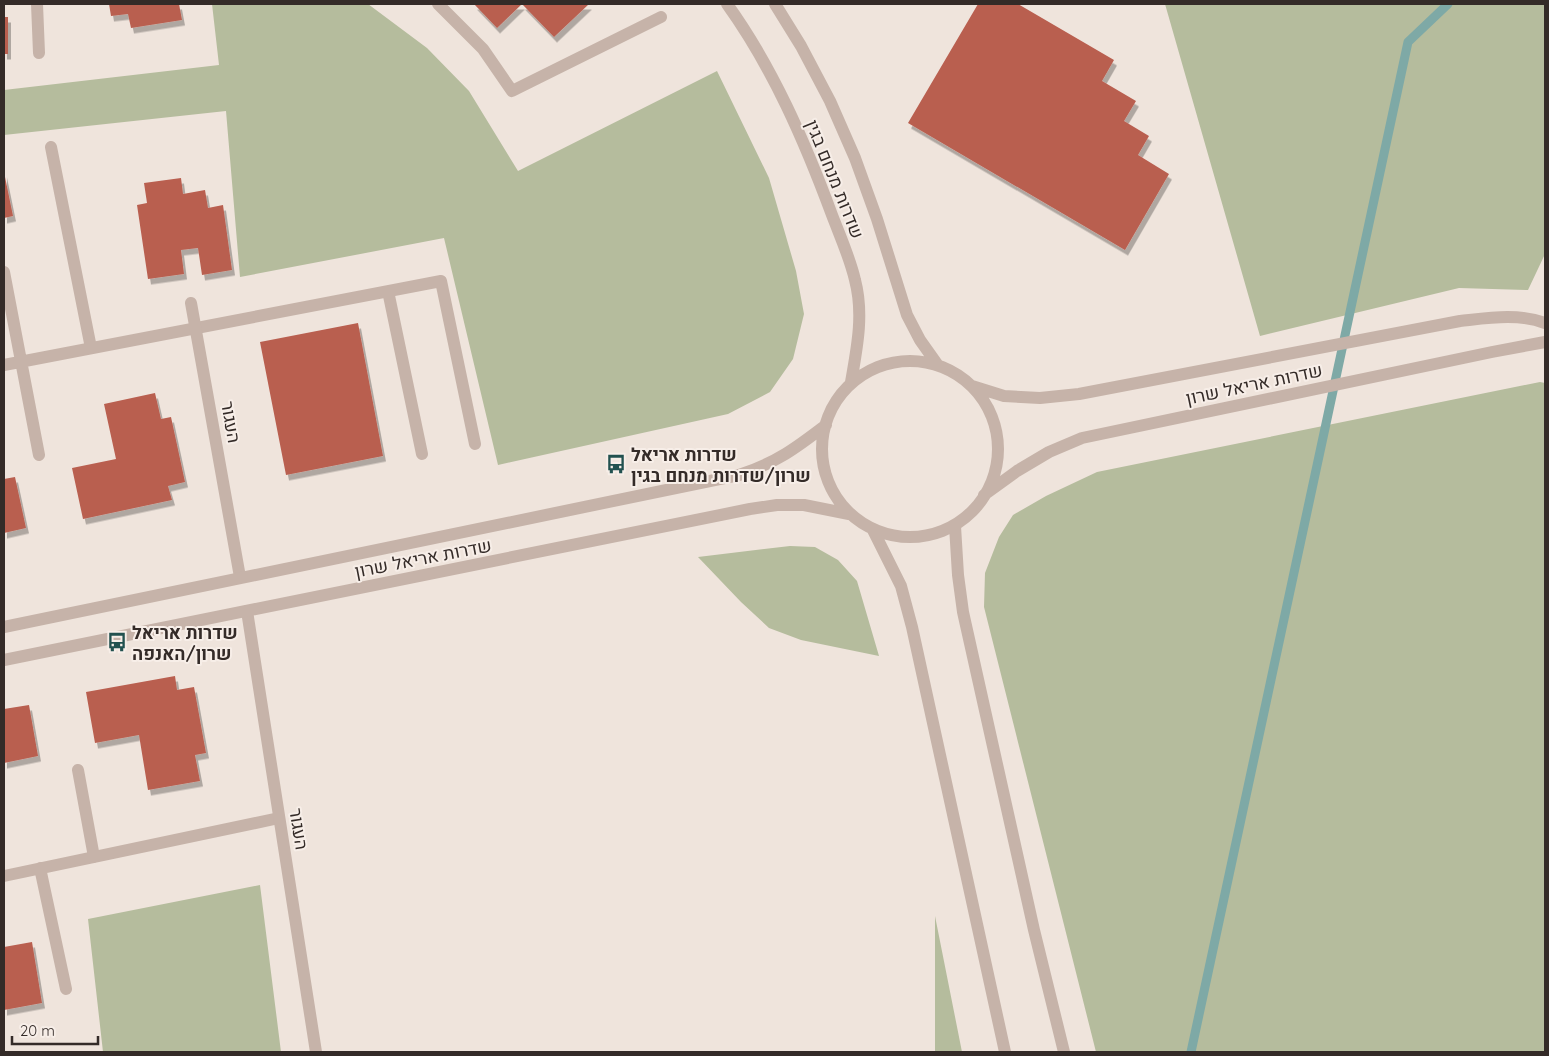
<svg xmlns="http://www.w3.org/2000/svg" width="1549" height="1056" font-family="Quicksand,Heebo,sans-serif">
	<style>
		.green { fill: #b5bc9d }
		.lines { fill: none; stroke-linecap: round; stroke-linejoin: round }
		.stream { stroke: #7ea9a6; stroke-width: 9 }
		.building { fill: #b95f50; filter: url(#shadow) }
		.service { stroke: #c6b3a9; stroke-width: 12 }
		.minor { stroke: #c6b3a9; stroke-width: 12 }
		.tertiary { stroke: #c6b3a9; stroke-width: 12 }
		.labels { text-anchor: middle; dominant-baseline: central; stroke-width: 4; stroke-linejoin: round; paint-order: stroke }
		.street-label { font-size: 18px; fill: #342b28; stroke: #f7eee8 }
		.poi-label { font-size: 18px; font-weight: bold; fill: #342b28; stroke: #f7eee8; text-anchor: start }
	</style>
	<defs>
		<filter id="shadow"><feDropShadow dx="3" dy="5.5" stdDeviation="0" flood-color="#0004"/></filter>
	</defs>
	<rect width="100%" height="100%" fill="#efe4dc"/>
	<path class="green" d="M212,4H368L427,48L469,91L518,171L717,71L769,178L796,271L804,314L793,359L770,392L728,414L498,465L444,238L240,277L226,111L4,135V90L219,65Z
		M1165,4H1545V254L1528,290L1459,288L1260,336Z
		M1540,382L1545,383V1052H1096L984,607L985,573L999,537L1013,515L1046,496L1097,472Z
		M790,546L815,547L838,560L857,581L879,656L801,640L769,628L741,602L698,557Z
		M260,885L281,1052H103L88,919Z
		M935,916L962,1052H935Z"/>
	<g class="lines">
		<path class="stream" d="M1191,1052L1408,42L1448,4"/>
	</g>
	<path class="building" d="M109,4H179L182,20L131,28L128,14L111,16Z
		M474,4H589L554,37L522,4L497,28Z
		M978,4H1018L1114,60L1102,81L1136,101L1124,121L1149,136L1138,155L1169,174L1125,250L908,123Z
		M4,17H8V54H4Z
		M4,172L13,216L4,218Z
		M181,178L183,194L205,190L208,208L223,205L232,270L202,275L198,248L181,250L184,274L148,279L137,205L147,203L144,183Z
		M358,323L383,456L286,475L260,342Z
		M155,393L161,419L171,417L185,482L168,486L172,500L83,519L72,468L116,459L104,404Z
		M15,477L26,528L4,533V479Z
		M175,676L177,690L194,687L206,753L195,755L200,781L148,790L139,735L95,743L86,692Z
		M29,705L38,756L4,763V709Z
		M32,942L42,1003L4,1010V947Z"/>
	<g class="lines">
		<path class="service" d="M37,4L39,53
			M438,4L483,49L512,91L661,17
			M51,147L91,348
			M4,272L39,455
			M388,291L422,454
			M4,365L441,281L475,444
			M78,770L94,857
			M40,868L66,989
			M4,876L279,818"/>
		<path class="minor" d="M191,303L240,577
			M247,611L316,1052"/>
		<path class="tertiary" d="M727,4C773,68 805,142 832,215C840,236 850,258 855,280C864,314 857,348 851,382
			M775,4L801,46L830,101L855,158L877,219L907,315L920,340L937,364
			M822 449a88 88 0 1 1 176 0a88 88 0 1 1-176 0Z
			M972,386L1004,396L1040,398L1079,394L1460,321C1488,318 1518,313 1545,323
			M984,495L1017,471L1049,452L1082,438L1492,352L1545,342
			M955,526L958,575L963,612L1034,930L1064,1052
			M873,530L901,586L912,627L1005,1052
			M4,627L739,475C776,463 796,448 826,425
			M4,660L750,509L777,505H804L849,514"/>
	</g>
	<defs>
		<symbol id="bus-bare" viewBox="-9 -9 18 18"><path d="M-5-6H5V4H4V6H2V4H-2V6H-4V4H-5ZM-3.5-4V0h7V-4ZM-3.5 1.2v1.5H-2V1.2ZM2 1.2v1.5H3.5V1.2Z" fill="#22514f" stroke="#f7eee8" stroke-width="2.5" paint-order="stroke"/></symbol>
	</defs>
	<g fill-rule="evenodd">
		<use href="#bus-bare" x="602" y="450" width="28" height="28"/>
		<use href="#bus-bare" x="103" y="628" width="28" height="28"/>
	</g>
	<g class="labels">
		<g class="street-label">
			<text transform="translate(835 179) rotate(68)">שדרות מנחם בגין</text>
			<text transform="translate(1254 384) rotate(-12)">שדרות אריאל שרון</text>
			<text transform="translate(231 422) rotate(80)">העגור</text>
			<text transform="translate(423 558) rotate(-11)">שדרות אריאל שרון</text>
			<text transform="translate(299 829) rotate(81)">העגור</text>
		</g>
		<g class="poi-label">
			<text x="631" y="454">שדרות אריאל<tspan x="631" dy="21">שרון/שדרות מנחם בגין</tspan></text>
			<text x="132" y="632">שדרות אריאל<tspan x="132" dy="21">שרון/האנפה</tspan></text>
		</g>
	</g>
	<rect width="1549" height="1056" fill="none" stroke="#342b28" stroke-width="10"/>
	<path d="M12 1036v8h86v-8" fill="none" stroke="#342b28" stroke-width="2.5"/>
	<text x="20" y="1036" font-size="15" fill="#342b28" stroke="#f7eee8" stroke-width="4" paint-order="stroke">20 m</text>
</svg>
